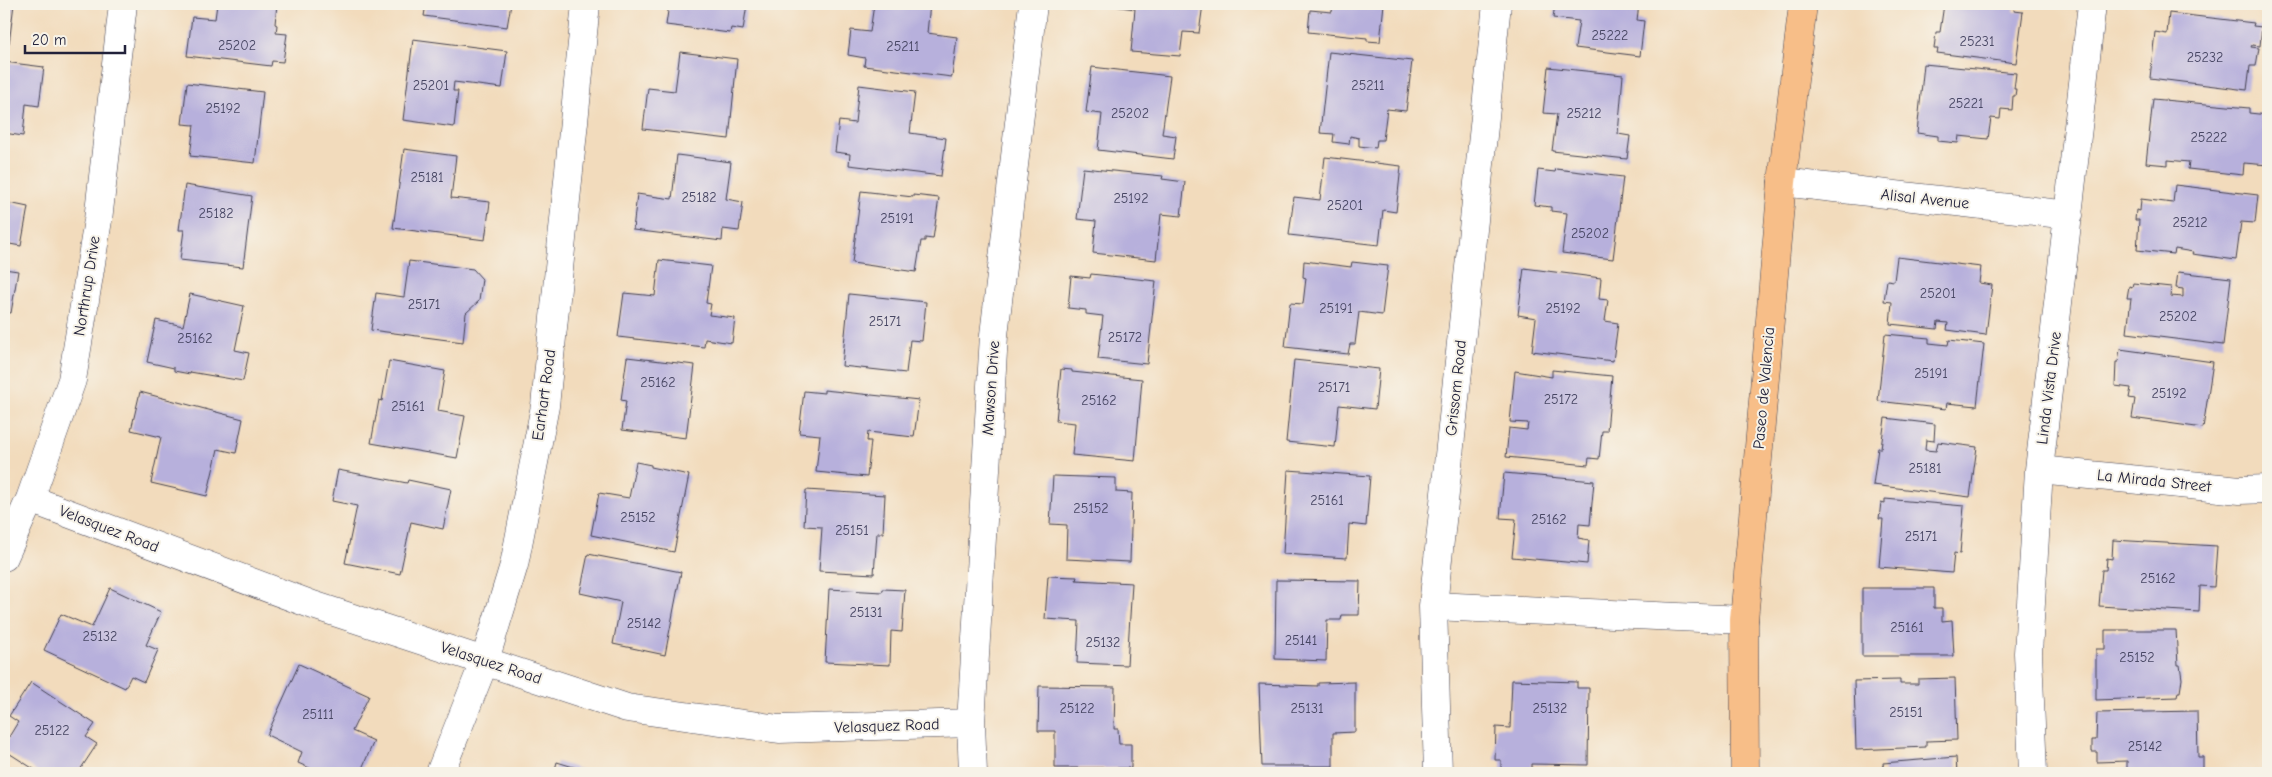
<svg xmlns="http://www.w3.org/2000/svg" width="2272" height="777" font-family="'Comic Neue',sans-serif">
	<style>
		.building { fill: #b7b0dc }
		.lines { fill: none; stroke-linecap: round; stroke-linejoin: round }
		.minor-casing { stroke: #413e4e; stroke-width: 29 }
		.major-casing { stroke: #413e4e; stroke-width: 29 }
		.minor { stroke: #fff; stroke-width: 28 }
		.major { stroke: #f7be88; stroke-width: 28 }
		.labels { text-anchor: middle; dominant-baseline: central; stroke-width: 4; stroke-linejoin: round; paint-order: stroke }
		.number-label { font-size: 14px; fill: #474663 }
		.street-label { font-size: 16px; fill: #22223b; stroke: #f7f3e8 }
	</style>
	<rect width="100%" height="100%" fill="#f7f3e8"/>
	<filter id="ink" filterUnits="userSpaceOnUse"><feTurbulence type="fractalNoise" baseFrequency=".02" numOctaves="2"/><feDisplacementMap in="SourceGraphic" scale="10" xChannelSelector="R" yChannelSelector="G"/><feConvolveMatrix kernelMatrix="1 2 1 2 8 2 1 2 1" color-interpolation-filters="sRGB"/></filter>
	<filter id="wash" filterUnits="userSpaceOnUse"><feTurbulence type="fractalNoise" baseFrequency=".0096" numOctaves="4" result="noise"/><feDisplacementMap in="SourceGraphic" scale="20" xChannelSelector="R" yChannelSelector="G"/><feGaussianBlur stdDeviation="1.12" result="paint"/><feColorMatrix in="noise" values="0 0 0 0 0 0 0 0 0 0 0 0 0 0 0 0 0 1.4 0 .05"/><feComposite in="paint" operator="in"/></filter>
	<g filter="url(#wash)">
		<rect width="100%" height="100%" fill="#f2dbbc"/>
		<g id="blocks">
			<path class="building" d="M4,4H14L9,44H4Z
				M217,4H277L275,24L277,25L276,33L287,34L283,62L272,61L271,66L187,56L192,17L215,19Z
				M426,4H511L507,27L424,16Z
				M669,4H747L743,30L731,28L730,33L666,25Z
				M874,4H930L927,33L957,37L952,77L864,66L865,58L848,55L851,30L870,32Z
				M1099,4H1203L1199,33L1183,32L1180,56L1131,52L1135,9Z
				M1333,4H1384L1380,42L1367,41V38L1308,32L1310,10L1332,12Z
				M1555,4H1639L1637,20L1644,21L1640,56L1575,48L1579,21L1553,18Z
				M1944,4H2015L2014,11L2023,12L2016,63L1937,53L1938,49H1934L1936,32H1940Z
				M2169,13L2254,23L2253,26L2262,27L2260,46L2252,45L2251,47L2259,48L2256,66H2250L2247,90L2150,78L2155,32L2167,34Z
				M413,39L507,51L502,88L454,82L453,91H458L454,127L403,120Z
				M680,52L737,59L729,139L643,129L648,88L675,91Z
				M1329,52L1412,61L1406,111L1387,109L1383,140H1377L1376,148L1359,146V138L1350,136L1349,144L1333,142L1334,134L1320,133Z
				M4,62L44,67L39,106L26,104L23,136L4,133Z
				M1924,64L2016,73L2014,89H2016L2015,96H2013L2012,110L2001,109L2000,119L1991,118L1988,139L1959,136L1958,143L1938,141V136L1917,133Z
				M1092,67L1170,76L1162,134L1176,136L1173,159L1098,150L1102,114L1086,112Z
				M1548,67L1623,75L1618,134L1630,136L1627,159L1552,151L1557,114L1543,113Z
				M187,83L263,92L255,163L190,156L194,125L182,124Z
				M859,85L915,92L910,133L946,138L941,176L849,165L850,154L835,152L839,121L855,123Z
				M2153,99L2249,108V113L2268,115V165L2244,163L2243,175L2188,169L2189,162L2168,160V165L2146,163Z
				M404,149L456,156L451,198L490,202L485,240L393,228Z
				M677,155L731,162L726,199L743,202L739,231L723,229L722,241L633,230L637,194L672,199Z
				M1325,157L1401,166L1396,212L1383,210L1379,245L1289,235L1294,197L1320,200Z
				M1083,168L1163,176L1162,179L1185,182L1181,216L1161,214L1156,260L1093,253L1096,221L1077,219Z
				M1556,169L1623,177L1613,259L1562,253L1567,213L1551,211V207L1534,205L1538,170L1555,172Z
				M185,185L252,196L243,267L180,260L184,230H179Z
				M2175,185L2258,195L2255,223L2241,222L2236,260L2192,254L2193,252L2175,249L2174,254L2137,250L2139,220H2135L2136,210L2140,211L2141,199L2173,203Z
				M861,191L913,197V195L939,198L933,239L925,238V241H921L916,272L852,263Z
				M4,202L28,207L21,246L4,243Z
				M1897,257L1981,267L1979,283L1992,285L1986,335L1947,330L1948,323L1938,322L1937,329L1890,324L1892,302L1884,301L1887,280L1894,281Z
				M659,260L711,266L706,303L711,304L709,315L735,318L732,343L705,339L704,347L618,337L624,293L655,296Z
				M409,261L473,269L482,279L479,301L466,313L463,342L371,330L376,293L404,297Z
				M1304,261L1351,267L1352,262L1388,266L1382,315L1359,312L1355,344H1350L1348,354L1285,347L1290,303L1303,304L1306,278L1303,277Z
				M1524,268L1601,278L1599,299L1608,300L1605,321L1618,323L1613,361L1532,351L1536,318L1518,315Z
				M4,269L18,271L11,313L4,312Z
				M2178,272L2231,278L2223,345L2127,333L2131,298H2127L2129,286L2132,287L2133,283L2171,287L2170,296L2183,297V289L2176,288Z
				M1091,274L1156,281L1147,364L1098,359L1103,316L1086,314V310L1068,308L1071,276L1090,278Z
				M190,294L244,306L235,350L249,353L243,381L190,372V374L174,371V368L147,362L156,320L183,326Z
				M849,294L926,302L922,341L910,340L906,373L842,366Z
				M1885,334L1929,338V343L1948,345L1949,340L1984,344L1977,406L1947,403L1946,409L1878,401Z
				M2120,349L2213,362L2203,428L2132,418L2135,399L2129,398L2131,388L2115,386L2116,362H2118Z
				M627,357L695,365L686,438L622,430L626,401L621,400Z
				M1294,360L1379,369L1375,409L1339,405L1335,447L1286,442Z
				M389,361L445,371L438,411L465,416L457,458L371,443L379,400L382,401Z
				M1061,369L1072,370V372L1142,379L1135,461L1072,455L1075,423L1056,421Z
				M1552,370L1612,376L1607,431H1602L1599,459L1589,458L1588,465L1506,457L1509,428L1527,430L1528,423L1510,422L1515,371L1552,377Z
				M824,390L919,400L914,437L868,432L867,441H871L867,477L816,472L820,435L799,433L804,391L824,393Z
				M140,392L243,419L236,453L218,449L207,496L151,483L161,437L131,430Z
				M1885,418L1935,424L1934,441L1926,440L1925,450L1936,451L1938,442L1977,447L1970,497L1873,485L1878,448H1881Z
				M636,462L651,465V467L689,475L674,552L591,535L599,493L629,498Z
				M338,470L407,483L408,480L451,489L443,529L411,522L400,574L345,563L357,506L332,501Z
				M1288,470L1370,476L1366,526L1349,524L1347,558L1283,554Z
				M1504,473L1594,481L1590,525L1579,524L1578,538L1589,540L1587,564L1512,557L1516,519L1500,518Z
				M1053,476L1116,478V492L1132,493L1130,562L1066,559L1067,525L1050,524Z
				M806,490L885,495L883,533H877L874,574L819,571L822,527L804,526Z
				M1885,499L1964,506L1960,554L1954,553L1952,573L1879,567L1883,519H1879L1881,502L1885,503Z
				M2113,540L2217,546L2214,587L2200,586L2199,612L2099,606L2102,570H2106L2107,558L2112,559Z
				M588,554L681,572L665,655L613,644L621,602L580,593Z
				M1048,576L1077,577L1076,580L1132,583L1127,665L1077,663L1079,621L1045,619Z
				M1276,580L1360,581L1359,615H1342L1341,620H1327L1326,661L1275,659Z
				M110,588L161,612L146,645L158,650L144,682L131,676L125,688L44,650L61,614L92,627Z
				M1862,588H1934V608H1942V621L1952,620L1954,656H1862Z
				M829,589L882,592L883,589L905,590L902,632L891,631L890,665L825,662Z
				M2105,630H2176L2178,665H2180L2182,679L2180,692H2178L2177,697L2096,700V649H2105Z
				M299,664L369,696L352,731L374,741L360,773H321L298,763L302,752L267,735Z
				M1955,678L1957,740L1926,741V747L1856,750L1854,681L1900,680V684H1918V679Z
				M1512,680L1577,682V688H1589L1588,765L1532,764V773H1501V760H1495L1496,727L1510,728Z
				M31,682L95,724L86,737L97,744L78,773L72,770L69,773H40L4,750V745L18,722L9,716Z
				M1355,682V732L1333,733V766H1262L1259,684L1318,686V683Z
				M1039,686L1115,687L1114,729H1118L1119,744H1131V768H1055V731H1038Z
				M2197,711L2198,757H2203V773H2127V761L2097,762V752H2092V740H2096L2097,713Z
				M1956,757L1957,773H1884L1883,763Z
				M557,762L593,773H554Z"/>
		</g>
	</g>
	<g filter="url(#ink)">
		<use href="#blocks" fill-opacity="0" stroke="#413e4e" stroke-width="1"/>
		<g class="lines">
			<defs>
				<path id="minor" d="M1782,182L2069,215
					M2039,470L2240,490L2268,489
					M30,499L313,605L627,708L779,729L971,723
					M4,557L30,499L72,380L98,220L123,4
					M1433,606L1744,620
					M440,773L485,660L514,565L545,406L586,4
					M973,773L971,723L994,335L1033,4
					M1438,773L1433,606L1497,4
					M2033,773L2028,653L2039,470L2092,4"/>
				<path id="major" d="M1745,773L1744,620L1782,182L1803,4"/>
			</defs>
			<use href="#minor" class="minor-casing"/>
			<use href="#major" class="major-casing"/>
			<use href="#minor" class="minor"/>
			<use href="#major" class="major"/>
		</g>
	</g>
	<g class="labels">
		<g class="number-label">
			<text x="1610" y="35">25222</text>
			<text x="1977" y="41">25231</text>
			<text x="237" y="45">25202</text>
			<text x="903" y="46">25211</text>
			<text x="2205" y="57">25232</text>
			<text x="431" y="85">25201</text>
			<text x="1368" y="85">25211</text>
			<text x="1966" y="103">25221</text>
			<text x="223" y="108">25192</text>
			<text x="1130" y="113">25202</text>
			<text x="1584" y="113">25212</text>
			<text x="2209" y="137">25222</text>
			<text x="427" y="177">25181</text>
			<text x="699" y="197">25182</text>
			<text x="1131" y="198">25192</text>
			<text x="1345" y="205">25201</text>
			<text x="216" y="213">25182</text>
			<text x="897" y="218">25191</text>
			<text x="2190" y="222">25212</text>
			<text x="1590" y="233">25202</text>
			<text x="1938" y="293">25201</text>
			<text x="424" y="304">25171</text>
			<text x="1336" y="308">25191</text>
			<text x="1563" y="308">25192</text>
			<text x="2178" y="316">25202</text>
			<text x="885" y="321">25171</text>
			<text x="1125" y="337">25172</text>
			<text x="195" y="338">25162</text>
			<text x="1931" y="373">25191</text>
			<text x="658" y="382">25162</text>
			<text x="1334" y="387">25171</text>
			<text x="2169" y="393">25192</text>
			<text x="1561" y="399">25172</text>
			<text x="1099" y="400">25162</text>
			<text x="408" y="406">25161</text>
			<text x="1925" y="468">25181</text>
			<text x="1327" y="500">25161</text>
			<text x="1091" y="508">25152</text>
			<text x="638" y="517">25152</text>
			<text x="1549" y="519">25162</text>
			<text x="852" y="530">25151</text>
			<text x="1921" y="536">25171</text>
			<text x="2158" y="578">25162</text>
			<text x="866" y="612">25131</text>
			<text x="644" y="623">25142</text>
			<text x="1907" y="627">25161</text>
			<text x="100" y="636">25132</text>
			<text x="1301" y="640">25141</text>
			<text x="1103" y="642">25132</text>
			<text x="2137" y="657">25152</text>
			<text x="1077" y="708">25122</text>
			<text x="1307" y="708">25131</text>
			<text x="1550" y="708">25132</text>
			<text x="1906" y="712">25151</text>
			<text x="318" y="714">25111</text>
			<text x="52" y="730">25122</text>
			<text x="2145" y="746">25142</text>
		</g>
		<g class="street-label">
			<text transform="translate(1925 199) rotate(6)">Alisal Avenue</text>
			<text transform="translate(87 286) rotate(-81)">Northrup Drive</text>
			<text transform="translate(991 388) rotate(-86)">Mawson Drive</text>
			<text transform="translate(1456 388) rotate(-84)">Grissom Road</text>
			<text transform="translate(1764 388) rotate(-85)">Paseo de Valencia</text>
			<text transform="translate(2049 388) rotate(-83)">Linda Vista Drive</text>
			<text transform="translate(544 395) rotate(-82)">Earhart Road</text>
			<text transform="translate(2154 481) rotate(6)">La Mirada Street</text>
			<text transform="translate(109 529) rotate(21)">Velasquez Road</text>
			<text transform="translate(491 663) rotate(18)">Velasquez Road</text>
			<text transform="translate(887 726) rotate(-2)">Velasquez Road</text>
		</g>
	</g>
	<rect width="2272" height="777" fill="none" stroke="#f7f3e8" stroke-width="20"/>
	<path d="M25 45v8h100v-8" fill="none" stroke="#22223b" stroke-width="2.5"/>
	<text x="32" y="45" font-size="15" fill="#22223b" stroke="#f7f3e8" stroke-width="4" paint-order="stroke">20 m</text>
</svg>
